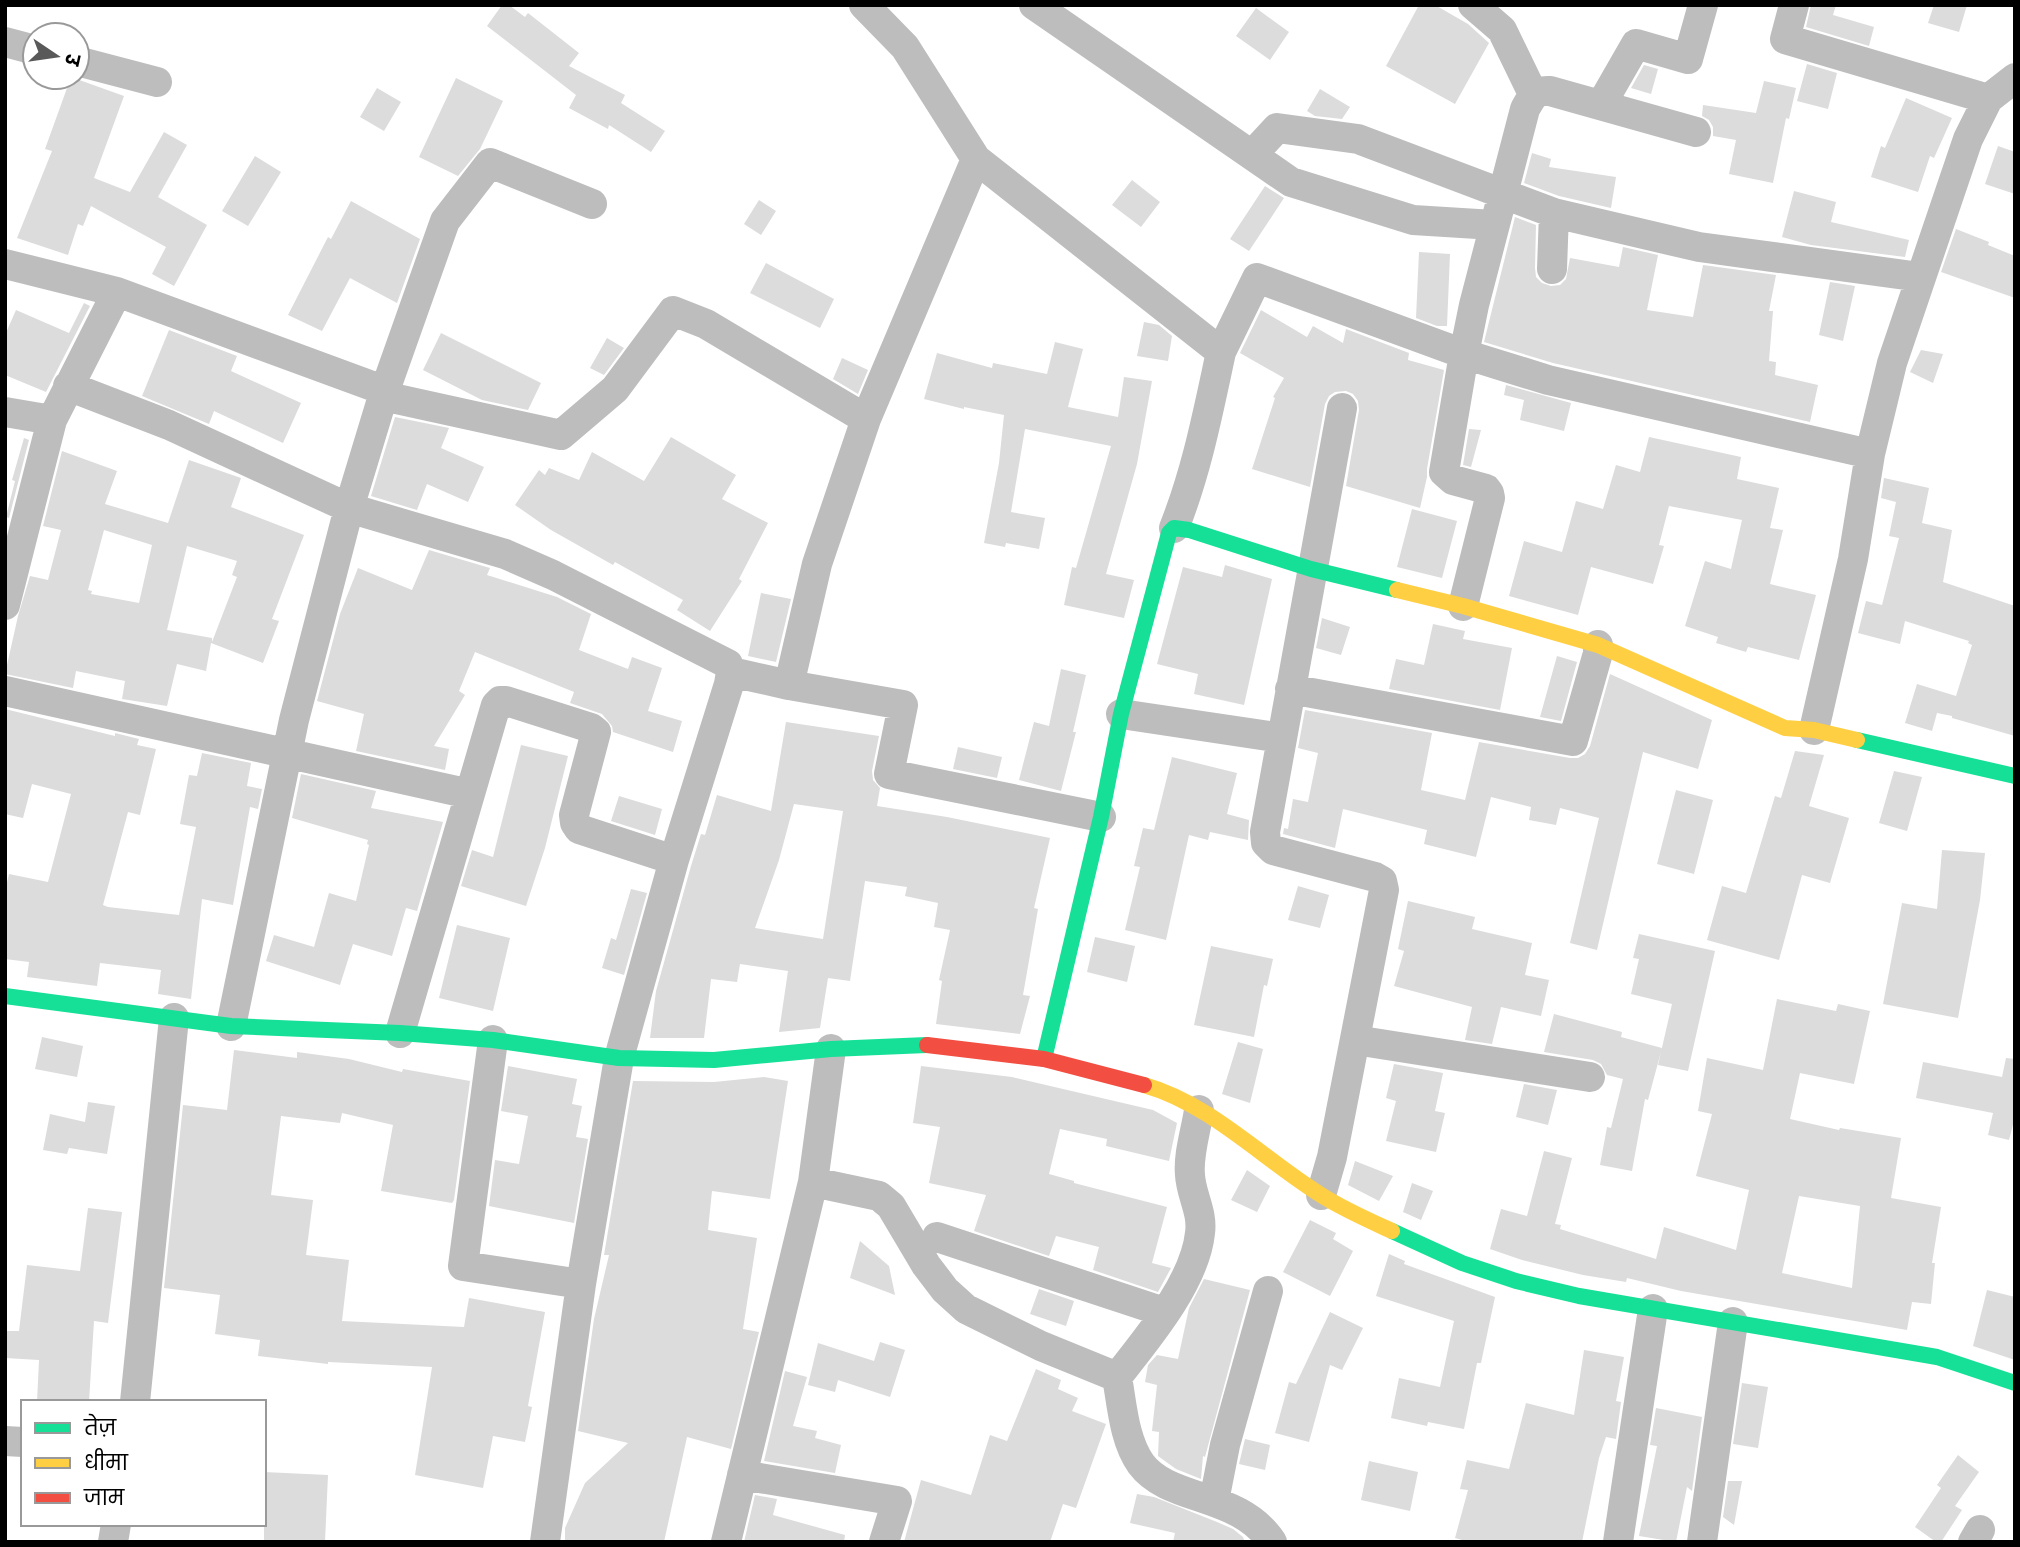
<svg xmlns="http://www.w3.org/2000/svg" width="2020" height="1547" font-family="Poppins,'Noto Sans Devanagari',sans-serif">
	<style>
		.building { fill: #dcdcdc; fill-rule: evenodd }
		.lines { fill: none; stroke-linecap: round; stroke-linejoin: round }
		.street { stroke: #bdbdbd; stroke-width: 30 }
		.fast { stroke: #16e098; stroke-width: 16 }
		.slow { stroke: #ffcf43; stroke-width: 16 }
		.jam { stroke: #f24e42; stroke-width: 16 }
	</style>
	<rect width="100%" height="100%" fill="#fff"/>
	<path class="building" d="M502,5H509L525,17L528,13L579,53L569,66L625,95L621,103L665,131L651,152L609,125L608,129L569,108L576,95L487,26Z
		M1419,5H1435L1468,24L1489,43L1455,104L1386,66Z
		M1811,5H1836L1833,15L1874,27L1869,46L1806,27Z
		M1934,5H1967L1959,32L1928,23Z
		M1256,8L1289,32L1270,60L1236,36Z
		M1807,64L1837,73L1828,109L1797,101Z
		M1644,65L1658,69L1651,94L1631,88Z
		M71,77L124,96L94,178L130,192L164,132L187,145L158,197L207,225L174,286L152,274L166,247L91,206L83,226L78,224L68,255L17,238L52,151L45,149Z
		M456,78L503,101L480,149L458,176L419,157Z
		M1764,81L1796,88L1789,119L1786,118L1773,183L1729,174L1736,140L1713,136V127L1709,120L1702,116L1703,105L1756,113Z
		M377,88L401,102L384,131L360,117Z
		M1320,89L1350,107L1342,119L1315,116L1307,111Z
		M1906,98L1952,118L1934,158L1930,156L1918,192L1871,177L1881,146L1885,148Z
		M1998,146L2015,152V194L1985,184Z
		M1532,153L1551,159L1549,167L1616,177L1611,208L1559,196L1524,183Z
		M255,156L281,172L248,226L222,211Z
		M1132,180L1160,202L1141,227L1112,205Z
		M1265,186L1284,198L1249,251L1230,239Z
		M1794,191L1836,202L1831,222L1909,240L1905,257L1811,245L1782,237Z
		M759,200L776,211L761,235L744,224Z
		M351,201L420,239L397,303L350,278L322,331L288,315L328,237L331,239Z
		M1515,217L1536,225L1535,268L1536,277L1542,283L1551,286L1560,285L1566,279L1570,258L1619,267L1623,247L1658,255L1647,310L1693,317L1703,265L1776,275L1769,311H1773L1769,361L1776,362L1775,375L1818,385L1810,422L1553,363L1484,342Z
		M1956,229L1989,242L1988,245L2015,256V298L1941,272Z
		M1419,252L1450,254L1447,326H1437L1416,318Z
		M766,263L834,299L820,328L750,293Z
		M1830,282L1855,286L1843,341L1819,335Z
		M84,303L90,306L46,392L5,375V335L16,310L69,333Z
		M1261,310L1307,337L1313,326L1343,343L1346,329L1409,353L1408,360L1444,370L1427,469V477L1420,508L1346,486L1359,410L1358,401L1353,394L1346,391L1335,392L1329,396L1325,404L1310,487L1252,469L1275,398L1273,397L1284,378L1240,353Z
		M1144,322L1159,325L1172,336L1168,361L1137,356Z
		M169,330L237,356L231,371L301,403L283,443L214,411L209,424L142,396Z
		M441,333L541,383L528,410L482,400L423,370Z
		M607,338L624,348L604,375L590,368Z
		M1055,342L1083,349L1068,407L1118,417L1124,377L1152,381L1137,464L1106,574L1134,580L1124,618L1064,605L1072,567L1076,568L1111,446L1025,429L1011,512L1045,518L1039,549L1006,543L1005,547L984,543L999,463L1004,415L964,407V409L924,399L937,353L992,368L993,363L1047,374Z
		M1921,350L1943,354L1933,383L1910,372Z
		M842,358L868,370L858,394L833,379Z
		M1506,385L1571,403L1564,431L1520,420L1524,400L1504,395Z
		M395,417L449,428L441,448L484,467L468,502L427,484L417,510L371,496Z
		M1469,429L1481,430L1471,467L1463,465Z
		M671,437L736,475L722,499L768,523L739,579L742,581L710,631L677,610L683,600L615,562L613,565L551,530L515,505L539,470L545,475L549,468L579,480L592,452L644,481Z
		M1649,437L1741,457L1737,479L1779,488L1770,528L1783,530L1770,584L1816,595L1799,660L1748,647L1746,652L1716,643L1718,637L1685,626L1705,561L1731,569L1742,520L1669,506L1659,545L1664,546L1653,584L1591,567L1578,615L1509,596L1524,541L1562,552L1576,501L1603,509L1616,465L1640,472Z
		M24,438L29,440L9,518L6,517L15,481L12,480Z
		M62,451L117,471L105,504L168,523L189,460L241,478L231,507L304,535L272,619L279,621L263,663L211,643L206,671L177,664L167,706L122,699L125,681L76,671L73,688L5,674L18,616L30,576L48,580L61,530L43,526ZM104,530L152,545L139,603L91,594L92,591L88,590ZM187,546L237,561L232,575L237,577L212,642V638L167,630Z
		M1884,478L1929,488L1922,523L1952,530L1943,582L2015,606V736L1952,718V716L1937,713L1932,731L1905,723L1917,684L1956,696L1972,645L1968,643L1969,641L1905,621L1900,644L1858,633L1866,601L1882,605L1899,538L1889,536L1896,502L1881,498Z
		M1412,509L1457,521L1442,578L1397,567Z
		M429,550L490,568L487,575L557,597L591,614L579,650L628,669L632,657L662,668L648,711L682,721L673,752L613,732L612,726L602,714L570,703L574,692L475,652L459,691L465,695L434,746L449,749L445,770L356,751L364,714L317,701L340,614L358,568L412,590Z
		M1225,565L1272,579L1244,705L1194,694L1198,674L1157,664L1183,567L1222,577Z
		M761,593L791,599L776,662L748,656Z
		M1322,618L1350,627L1341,655L1316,648Z
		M1433,624L1465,631L1463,639L1512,648L1500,710L1389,689L1396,659L1424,665Z
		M1557,656L1577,662L1561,721L1540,717Z
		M1061,669L1086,675L1073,732H1076L1061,791L1019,780L1034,722L1049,726Z
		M1610,674L1712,720L1698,769L1643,752L1597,950L1570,943L1599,818L1560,808L1556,825L1529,820L1531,807L1491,797L1476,857L1424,844L1427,830L1343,809L1335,848L1283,834L1284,828L1288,829L1293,799L1308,802L1318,753L1298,748L1305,710L1432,733L1421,790L1465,800L1479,742L1570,758H1578L1585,754L1590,746Z
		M5,709L115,736V733L139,739L137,745L156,749L140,815L128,812L103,905L108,907L179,915L196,827L180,824L189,775L197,776L202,753L251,763L247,786L262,789L258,809L250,807L233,905L202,899L191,999L158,994L161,970L100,963L97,986L27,977L29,962L5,959V891L9,874L48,882L71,794L32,784L23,818L5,814Z
		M786,722L879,736L872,771L873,780L880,788L877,806L947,817L1050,838L1034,908L1038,909L1023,995L1030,996L1020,1034L936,1024L942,981L939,980L950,930L934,927L938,903L905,896L907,887L865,881L850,981L828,978L820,1028L779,1032L788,971L740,964L737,982L711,979L704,1038H650L656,991L691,866L701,834L705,835L717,795L771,811ZM794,804L843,811L823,939L755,928L779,860Z
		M521,745L568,756L545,848L526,906L461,886L472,850L493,857Z
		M958,747L1002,757L997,778L953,769Z
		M1795,751L1824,755L1809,806L1849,818L1830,883L1802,875L1779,960L1707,940L1722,886L1746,893L1775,796L1781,798Z
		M1172,757L1237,773L1227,814L1249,820L1248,840L1210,832L1208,840L1189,835L1166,940L1125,930L1140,867L1134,866L1143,828L1154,830Z
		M1894,771L1922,777L1907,831L1879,823Z
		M301,774L376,791L371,808L443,822L417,911L406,908L392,956L353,944L340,985L266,961L274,935L314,947L329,893L356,901L369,845L367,844L368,840L292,818Z
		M1676,790L1713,800L1694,874L1657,864Z
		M619,796L662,809L655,835L611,821Z
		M1942,850L1985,853L1980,900L1958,1018L1883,1004L1902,903L1937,909Z
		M1298,886L1329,895L1320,928L1288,920Z
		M631,889L647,893L624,975L602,968L611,938L616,940Z
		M1408,901L1475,917L1472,929L1532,943L1525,975L1549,980L1541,1016L1501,1007L1492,1044L1465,1040L1472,1007L1394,986L1404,951L1398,949Z
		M457,925L510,938L493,1011L439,998Z
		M1639,934L1715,951L1688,1071L1658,1065L1672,1004L1631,994L1639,959L1633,958Z
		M1095,937L1135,946L1127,982L1087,972Z
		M1211,946L1273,959L1267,986L1264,985L1254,1037L1194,1025Z
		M1777,999L1836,1011L1838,1004L1870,1011L1854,1084L1800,1073L1790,1119L1839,1130L1840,1128L1901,1138L1891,1198L1941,1207L1932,1263H1935L1931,1304L1912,1302L1907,1330L1681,1291L1627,1278L1626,1282L1583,1275L1522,1260L1490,1249L1501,1209L1527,1216L1544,1151L1572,1158L1555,1224L1561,1225L1560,1229L1656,1259L1664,1227L1736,1250L1749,1190L1696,1176L1712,1114L1698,1111L1707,1058L1763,1070ZM1799,1196L1860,1206L1852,1288L1782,1273Z
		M1554,1014L1622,1032L1621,1037L1662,1048L1648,1100L1645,1099L1632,1171L1600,1165L1607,1127L1611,1128L1623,1079L1607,1075L1601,1064L1593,1060L1544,1052Z
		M42,1037L83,1046L77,1077L35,1069Z
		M1238,1042L1263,1049L1250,1103L1222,1094Z
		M234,1050L297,1058V1052L349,1059L402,1072L403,1069L470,1081L454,1200L452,1203L381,1191L393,1125L342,1113L340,1123L281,1116L271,1195L313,1200L306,1255L349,1260L342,1321L464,1327L469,1298L545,1312L528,1406L532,1407L525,1442L493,1436L483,1488L415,1475L432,1367L328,1362V1364L258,1356L260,1340L215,1334L220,1295L164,1288L183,1105L227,1110Z
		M2006,1058L2015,1059V1117L2009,1140L1988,1135L1993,1113L1916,1098L1923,1062L2002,1077Z
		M1394,1064L1443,1073L1435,1111L1445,1113L1436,1152L1386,1141L1396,1101L1386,1098Z
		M508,1066L577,1079L572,1104L582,1106L576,1137L588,1139L574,1223L489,1206L495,1160L519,1164L528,1116L501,1111Z
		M921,1066L1012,1077L1153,1110L1177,1123L1169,1161L1106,1146L1107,1139L1060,1129L1049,1174L1074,1181V1183L1167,1207L1152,1263L1171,1268L1158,1292L1093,1270L1099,1247L1056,1236L1049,1256L974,1231L986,1195L929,1183L940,1127L913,1123Z
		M764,1077L788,1081L770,1199L712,1191L708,1230L757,1238L743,1329L759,1332L731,1449L687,1437L664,1542H565V1528L585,1483L628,1443L578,1431L594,1319L609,1255H604L633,1081L714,1082Z
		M1524,1084L1557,1090L1548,1125L1516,1117Z
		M88,1102L115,1106L107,1154L69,1148L67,1154L43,1150L50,1114L85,1122Z
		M1355,1161L1393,1176L1379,1201L1348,1185Z
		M1247,1170L1270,1186L1257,1212L1231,1200Z
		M1412,1183L1433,1191L1421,1220L1403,1212Z
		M88,1208L122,1212L108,1323L94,1321L89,1402H37L39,1360L5,1358V1331H19L27,1265L80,1271Z
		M1310,1220L1336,1233L1333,1239L1353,1251L1330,1296L1283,1272Z
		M860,1241L889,1266L895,1295L850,1278Z
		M1389,1254L1405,1261L1404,1264L1495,1297L1481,1363H1477L1464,1429L1428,1422L1427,1426L1391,1418L1399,1378L1440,1387L1454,1321L1376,1296Z
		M1204,1279L1250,1290L1205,1457L1203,1456L1201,1479L1176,1469L1158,1456L1159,1432L1152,1431L1157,1385L1145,1382L1148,1365L1157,1355L1178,1359L1189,1308Z
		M1039,1289L1074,1301L1066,1326L1030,1314Z
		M1987,1290L2015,1297V1360L1973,1346Z
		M1330,1312L1363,1328L1342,1370L1330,1365L1309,1442L1275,1433L1289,1382L1296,1384Z
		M880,1342L905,1350L890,1397L838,1380L835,1392L808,1385L818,1343L874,1361Z
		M1584,1350L1624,1357L1616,1401L1621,1402L1616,1439L1606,1437L1599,1458L1582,1542H1469L1455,1538L1468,1490L1460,1489L1467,1460L1509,1469L1526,1403L1574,1415Z
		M1036,1369L1061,1380L1058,1389L1078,1398L1072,1411L1106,1424L1076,1508L1063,1504L1050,1542H904L921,1480L971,1495L990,1435L1007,1441Z
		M785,1371L807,1377L793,1426L817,1431L815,1438L841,1445L835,1473L764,1461Z
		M1742,1383L1768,1387L1758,1448L1733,1444Z
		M1656,1408L1702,1417L1692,1491L1687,1487L1676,1542L1639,1536L1657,1446L1650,1445Z
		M1245,1439L1270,1445L1265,1470L1239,1464Z
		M1958,1455L1979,1472L1955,1506L1962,1510L1941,1542H1936L1915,1527L1941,1488L1937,1485Z
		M1369,1461L1418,1472L1410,1511L1361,1500Z
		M264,1472L328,1475L325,1542H264Z
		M1728,1481H1742L1734,1525L1723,1517Z
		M1137,1494L1154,1497L1217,1522L1233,1529L1243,1537L1245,1542H1173L1175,1533L1130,1523Z
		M755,1495L777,1499L773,1515L845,1535L844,1542H744Z"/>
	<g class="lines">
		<path class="street" d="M1034,5L1291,182L1413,220L1494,225
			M1473,5L1502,30L1533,94
			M1794,5L1785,39L1988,99
			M5,42L35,50
			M77,61L157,82
			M1601,105L1636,44L1688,59L1703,5
			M1252,155L1277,128L1358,139L1554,213
			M976,159L1221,352C1208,412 1197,470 1174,528
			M592,204L490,163L445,221L383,396L561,435L615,389L673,311L706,324L866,419
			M5,264L117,292L375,387L383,396L349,508L294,720L231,1026
			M1552,269L1554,213L1699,247L1920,277
			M1221,352L1257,278L1464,354L1474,305L1525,109C1532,96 1535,90 1550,91L1696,132
			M68,386L169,425L349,508L505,554L553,575L728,664L731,672L729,684L674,860L619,1058L581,1284
			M5,412L52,420
			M5,605L52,420L117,292
			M1463,606L1490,498L1489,493L1486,489L1453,480L1444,472L1464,354L1548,380L1870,454
			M731,672L789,685L817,564L866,419L976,159L905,47L864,5
			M789,685L903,705L889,774L1101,817
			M1290,689L1573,741L1598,653V645
			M5,691L470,794
			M1121,714L1282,738
			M1814,730L1853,559L1870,454L1892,363L1968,139L1988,99L2015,78
			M400,1033L496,705L500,701H506L591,728L596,732L574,815L575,823L579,829L674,860
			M493,1040L463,1266L581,1284L545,1542
			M1355,1040L1590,1077
			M1199,1110C1196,1131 1188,1154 1190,1175C1191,1195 1203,1212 1200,1233C1195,1282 1147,1339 1117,1377C1122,1405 1124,1440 1141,1464C1169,1502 1239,1492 1272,1542
			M813,1182L879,1196L891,1206L926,1265L945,1290L966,1309L1041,1346L1117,1377
			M1321,1195L1332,1157L1384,890L1382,881L1375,877L1273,850L1266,843L1265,832L1342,408
			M937,1237L1164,1312
			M135,1402L174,1018
			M5,1441L23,1442
			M742,1475L897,1501L884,1542
			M1214,1501L1225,1445L1268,1291
			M113,1542L116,1524
			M726,1542L813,1182L831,1049
			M1618,1542L1653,1309
			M1702,1542L1733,1322
			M1973,1542L1980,1530"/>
		<path class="fast" d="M1857,740L2015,776
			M5,996L231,1026L400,1033L493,1040L619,1058L714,1060L831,1049L927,1045
			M1044,1059L1101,817L1121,714L1169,533L1174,528L1189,530L1311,569L1397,590
			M1392,1231L1462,1263L1516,1281L1579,1296L1937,1357L2015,1383"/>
		<path class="slow" d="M1397,590L1463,606L1598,645L1785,728L1814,730L1857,740
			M1144,1085C1211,1104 1263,1159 1321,1195C1343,1209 1368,1220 1392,1231"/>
		<path class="jam" d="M927,1045L1044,1059L1144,1085"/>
	</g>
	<rect width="2020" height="1547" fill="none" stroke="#000000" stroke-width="14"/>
	<rect x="21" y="1400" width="245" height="126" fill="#ffffff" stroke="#999999" stroke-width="2"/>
	<rect x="35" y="1423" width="35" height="10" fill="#16e098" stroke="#999999" stroke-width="2"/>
	<text x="84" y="1435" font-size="21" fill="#000000">तेज़</text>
	<rect x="35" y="1458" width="35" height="10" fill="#ffcf43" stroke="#999999" stroke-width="2"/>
	<text x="84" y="1470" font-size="21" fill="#000000">धीमा</text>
	<rect x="35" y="1493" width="35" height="10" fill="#f24e42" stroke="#999999" stroke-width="2"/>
	<text x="84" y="1505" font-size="21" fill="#000000">जाम</text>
	<g transform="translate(56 56) rotate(103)"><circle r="33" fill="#ffffff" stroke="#999999" stroke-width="2"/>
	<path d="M0-5L12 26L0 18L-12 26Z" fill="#595959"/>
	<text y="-10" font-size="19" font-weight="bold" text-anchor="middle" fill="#000000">उ</text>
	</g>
</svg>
